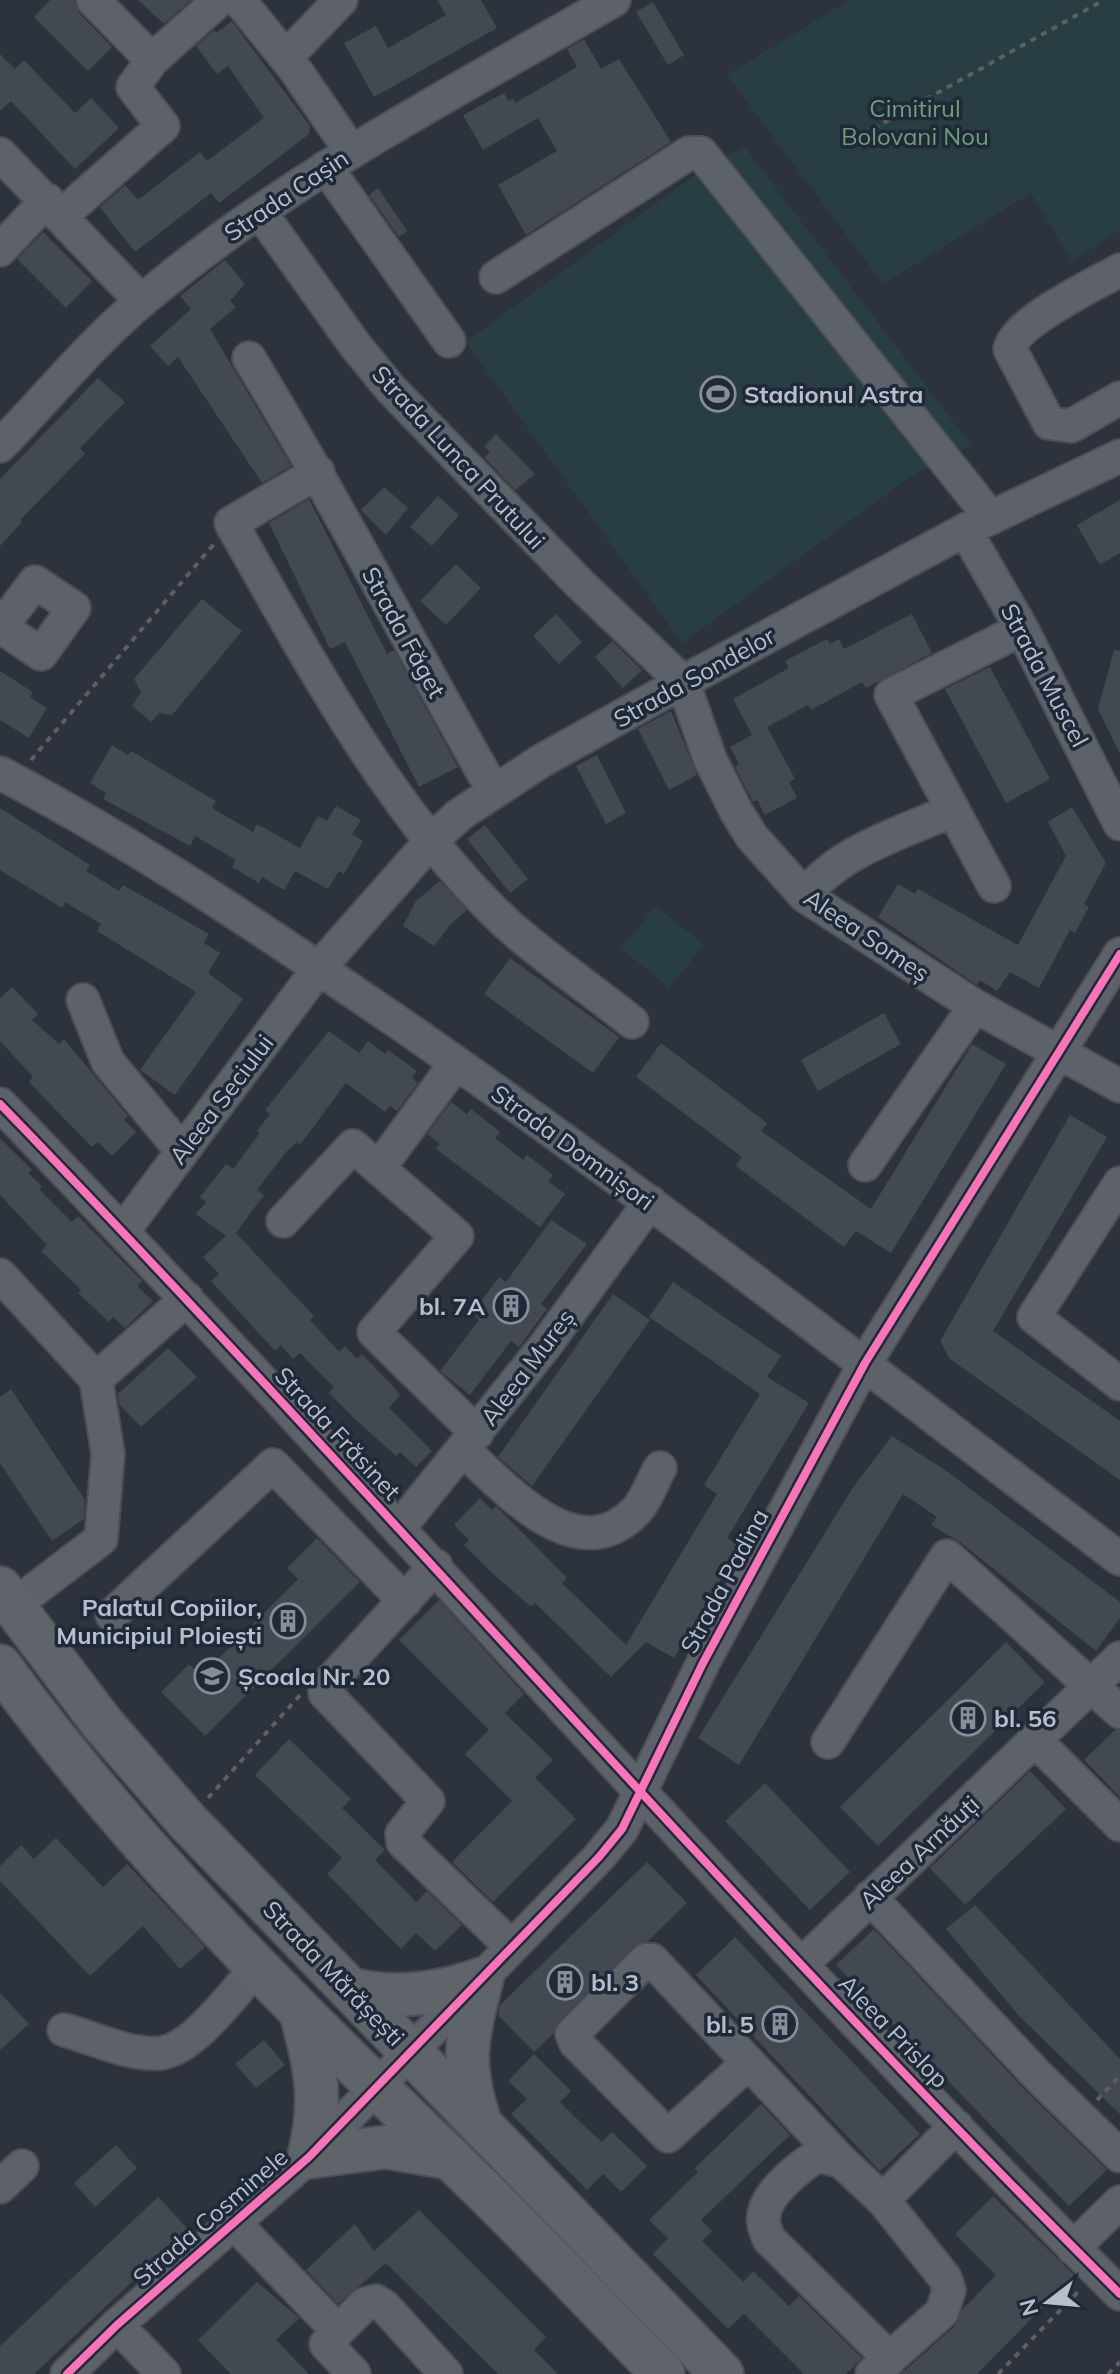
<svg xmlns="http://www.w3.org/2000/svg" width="1120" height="2374" font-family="Mulish,sans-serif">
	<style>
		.green { fill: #293e42 }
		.building { fill: #434950 }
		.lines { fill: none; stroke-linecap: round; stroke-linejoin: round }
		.minor-casing { stroke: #4a4f56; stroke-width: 36 }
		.major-casing { stroke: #4a4f58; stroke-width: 46 }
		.path { stroke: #5a6066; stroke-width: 4; stroke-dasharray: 6 6; stroke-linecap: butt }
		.minor { stroke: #5d6169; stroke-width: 32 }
		.major { stroke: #5f646b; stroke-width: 42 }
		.cycleway-casing { stroke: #1f2937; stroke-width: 13 }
		.cycleway { stroke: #fb73b8; stroke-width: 8 }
		.labels { text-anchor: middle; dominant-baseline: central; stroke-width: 7; stroke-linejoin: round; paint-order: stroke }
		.park-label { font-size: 24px; fill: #6e9d79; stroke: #1f2937 }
		.street-label { font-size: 24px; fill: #b7bfcc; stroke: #1f2937 }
		.poi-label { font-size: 24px; font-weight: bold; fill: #b7bfcc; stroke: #1f2937; text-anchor: start }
	</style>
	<rect width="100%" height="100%" fill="#2c333c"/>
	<path class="green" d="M849,0H1120V230L1072,261L1031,193L883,284L727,75Z
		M744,146L971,445L913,475L682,643L466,342L696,174Z
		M656,906L704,945L669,988L621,948Z"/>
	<path class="building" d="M50,0H74L79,13L112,47L88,71L34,17Z
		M138,0H191L164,24Z
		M437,0H481L497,28L374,97L344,43L376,26L388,48L446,15Z
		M653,2L684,55L668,65L636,12Z
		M232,21L310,126L309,134L219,203L211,193L135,252L100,207L125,185L138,200L200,152L207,161L264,118L228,66L217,74L196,46L214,30L216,33Z
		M584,39L601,69L619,59L671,142L526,235L498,185L557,151L538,118L483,150L463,115L504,93L508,101L513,98L515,103L577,67L567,49Z
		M0,54L15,69L24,60L75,113L91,98L119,128L75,169L11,101L0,111Z
		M378,188L407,231L399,237L369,195Z
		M43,232L92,281L66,308L17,259Z
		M225,260L245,284L230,301L236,307L210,329L291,466L262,483L178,357L168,366L150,346L191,309L180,296Z
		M98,378L125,402L80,448L85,454L20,520L22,522L0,546V479Z
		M496,434L535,474L515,490L484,457L490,452L484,446Z
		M384,487L408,508L386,535L361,510Z
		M438,496L459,515L432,546L410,527Z
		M309,499L387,654L394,650L458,767L419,787L345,642L330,649L269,523Z
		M1120,500V553L1100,565L1077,525Z
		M456,564L481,588L446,625L420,601Z
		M202,599L242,631L172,715L159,713L151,722L132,706L141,692L134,679Z
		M556,614L582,642L559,664L533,636Z
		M912,614L932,653L866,688L862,682L811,710L808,705L767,727L795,779L789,782L797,798L765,815L757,800L753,802L735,767L739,764L730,747L752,735L733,699L789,668L785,661L827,639L830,644L839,639L844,649Z
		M612,641L642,670L623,688L595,657Z
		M1114,650L1120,651V754L1098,709Z
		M990,667L1050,779L1006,803L945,689Z
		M0,671L33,692L30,697L47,708L29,738L0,720Z
		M671,711L697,775L669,790L638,729Z
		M112,745L128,755L131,751L216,801L212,808L253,832L257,824L300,848L318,816L327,821L336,806L361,820L352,834L363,841L344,874L339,871L328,889L295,871L284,890L262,877L259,883L232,867L236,860L195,836L190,846L103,799L106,793L90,783Z
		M597,755L626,813L606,824L576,766Z
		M1072,807L1106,863L1084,904L1089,907L1075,933L1070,930L1039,988L1010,972L997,991L980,980L977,985L878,917L898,884L915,894L918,889L1018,945L1066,856L1048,822Z
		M0,808L90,865L86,871L119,891L123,885L209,934L204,943L220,953L208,973L243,999L175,1095L140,1070L196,992L97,931L101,924L65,902L62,908L0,870Z
		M485,825L528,879L510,893L467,839Z
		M440,881L467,910L451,924L434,946L403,926L416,901Z
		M510,958L619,1037L593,1073L484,994Z
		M12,987L38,1014L32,1020L59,1044L64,1039L128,1116L124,1120L136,1132L112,1156L98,1142L92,1147L51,1105L29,1082L33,1077L0,1041V998Z
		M884,1013L901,1044L818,1091L801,1060Z
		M329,1031L359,1053L368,1041L385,1054L388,1050L417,1071L412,1078L418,1083L397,1111L390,1106L385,1112L346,1083L300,1145L297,1142L286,1152L257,1190L264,1195L236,1233L314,1316L310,1320L339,1352L345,1346L357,1359L362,1354L392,1385L400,1395L389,1408L432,1451L416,1467L400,1452L396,1456L355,1419L329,1393L334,1387L300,1353L293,1359L281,1345L275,1351L211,1281L219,1274L203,1257L226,1236L196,1214L206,1202L200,1197L226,1164L233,1169L260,1133L257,1131L270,1114L265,1110Z
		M661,1043L767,1123L761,1131L871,1209L972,1044L1006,1064L891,1253L856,1231L844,1247L736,1166L742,1157L636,1077Z
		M451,1102L467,1114L471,1109L500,1132L495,1138L523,1160L527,1155L553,1175L548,1181L565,1194L540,1227L436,1149L440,1144L427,1134Z
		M1070,1115L1107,1137L993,1331L1120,1421V1480L950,1359L940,1341Z
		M0,1138L32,1170L28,1173L42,1186L39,1189L72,1222L78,1216L142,1281L137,1286L153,1301L125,1328L113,1317L109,1322L78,1293L81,1290L41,1251L47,1245L0,1195Z
		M551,1220L587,1244L541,1304L547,1309L519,1347L511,1341L470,1395L440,1371L479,1320L472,1313L499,1277L506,1282Z
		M673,1282L781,1356L767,1377L809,1403L727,1538L741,1546L674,1658L646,1642L611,1677L535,1603L531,1607L490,1571L464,1545L469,1540L454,1525L480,1498L492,1510L496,1506L567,1578L562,1583L626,1645L717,1494L704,1485L760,1394L649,1317Z
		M613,1294L650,1320L532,1486L498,1457Z
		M168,1348L197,1377L141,1427L119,1404L118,1394Z
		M11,1389L85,1500L84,1519L52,1541L0,1463V1397Z
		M892,1436L948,1472L1120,1602V1618L1096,1651L960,1542L931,1525L937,1517L903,1494L739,1765L698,1738L854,1486Z
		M317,1538L360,1582L205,1736L161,1692L189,1664L201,1676L298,1579L287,1568Z
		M439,1600L524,1694L505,1713L553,1760L535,1778L576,1819L493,1902L452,1862L512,1801L465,1754L489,1730L399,1640Z
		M1006,1642L1045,1682L878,1846L840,1807Z
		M1115,1730H1120V1797L1084,1760Z
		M289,1739L351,1799L342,1808L385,1850L375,1860L416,1902L427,1891L462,1925L435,1951L416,1933L401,1949L327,1874L342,1858L255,1775Z
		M1030,1771L1066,1809L965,1905L930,1868Z
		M765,1783L850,1872L810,1910L725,1821Z
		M56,1838L103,1887L127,1864L205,1947L180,1969L143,1926L90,1976L0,1881V1866L21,1845L34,1859Z
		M647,1862L687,1903L648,1941L633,1947L559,2021L554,2033L534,2052L498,2015L500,2005Z
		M975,1905L1120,2059V2114L1019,2016L946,1929Z
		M874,1929L1027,2092L1107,2170L1069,2206L836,1965Z
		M735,1937L920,2134L880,2171L696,1975Z
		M0,1993L29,2024L0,2050Z
		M264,2040L285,2065L256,2088L235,2064Z
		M534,2054L571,2091L560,2102L580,2122L602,2142L612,2132L647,2166L621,2192L603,2174L587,2190L511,2114L527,2099L508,2081Z
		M761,2104L790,2135L701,2220L712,2231L702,2241L743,2282L753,2271L789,2306L799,2296L862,2358L846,2374H804L744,2314L728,2329L653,2254L668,2238L649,2220L698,2172L695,2168Z
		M116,2145L137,2168L95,2207L74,2183Z
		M993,2196L1074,2275L977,2374H901L955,2326L963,2309L996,2275L955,2234Z
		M158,2197L188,2229L34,2374H0V2346Z
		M419,2210L546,2337L534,2350L558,2374H498L386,2263L338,2304L306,2270L355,2224L374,2251Z
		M257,2282L299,2318L276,2340L309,2374H231L198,2340Z"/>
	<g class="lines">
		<defs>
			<path id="minor" d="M93,0L152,60
				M239,0L294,68L351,151
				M286,57L341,0
				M0,154L141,301
				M326,167L449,341
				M260,212L355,345L390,388L580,584L683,682L710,759L736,811L752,837L805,896L975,1006L1120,1086
				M62,215L163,126L133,87L152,60L219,0
				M0,250L47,200
				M1120,270C1094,285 1016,321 1010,349L1049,423L1071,426L1120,398
				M496,277L689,153H701L991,518
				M249,358C335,499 411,646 493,790
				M0,446C47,398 92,342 144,299C287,178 454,93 614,0
				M318,472L231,523C307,657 393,818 507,924C546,959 591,989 632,1022
				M965,530L1022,629L1120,824
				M0,626L1,627L41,654L74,608L35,582L1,627
				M0,773C140,846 272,936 402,1025C648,1195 882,1379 1120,1559
				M994,886L891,695L1022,629
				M805,896C837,851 904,832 953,810
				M83,1000L108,1062L182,1151
				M0,1104C379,1495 734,1910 1120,2294
				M865,1165L975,1006
				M379,1168L456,1063
				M1120,1183L1034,1317L1120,1384
				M283,1221L353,1146L457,1236L374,1332L477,1433
				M123,1231L319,968L431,841L459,815L541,761L683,682L965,530L1120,456
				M0,1275L96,1379L187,1299
				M463,1450C507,1489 576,1571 635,1512C646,1501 652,1482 660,1468
				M399,1528L545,1346L650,1202
				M436,1566L325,1687V1693L428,1801L402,1834L403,1842L512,1947
				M13,1606L101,1539L108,1454L96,1379
				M112,1615L273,1465L405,1601
				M1036,1741L1120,1825
				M828,1742L947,1556L1120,1712
				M870,1897L1040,2078L1120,2156
				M802,1964L1120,1658
				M64,2030C94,2038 129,2056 161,2053C194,2049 236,1990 258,1966
				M748,2063L668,2136L575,2042L572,2034L646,1960H652L842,2162
				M0,2187L22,2166
				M883,2200L842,2162L819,2155C801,2165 766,2193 764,2215C762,2223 766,2231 769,2239L890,2359
				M233,2222L338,2331L326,2344L354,2374
				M1073,2248L1120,2202
				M117,2325L164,2374
				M338,2331L365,2304L376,2301L385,2307L446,2374
				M67,2374L117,2325L309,2157L599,1857L622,1829L703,1663L865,1363L1120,954
				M872,2374L942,2312L949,2290L945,2278L883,2200L956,2126"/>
			<path id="major" d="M0,1588L102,1723L187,1821L722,2374
				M0,1666C131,1846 290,2004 450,2158C523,2227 592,2302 663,2374
				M353,1990C397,2000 439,1994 482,1979
				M301,2013C316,2068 323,2100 309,2157L386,2147L451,2158
				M481,2125C460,2066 466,2039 482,1979"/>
		</defs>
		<use href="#minor" class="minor-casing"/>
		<use href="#major" class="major-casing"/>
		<path class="path" d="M842,146L1104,0
			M31,760L214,544
			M208,1798L301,1694
			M1097,2100L1120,2076
			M998,2374L1079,2291
			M1108,2374L1120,2362"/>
		<use href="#minor" class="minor"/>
		<use href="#major" class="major"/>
		<defs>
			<path id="cycleway" d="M0,1104C379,1495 734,1910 1120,2294
				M67,2374L117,2325L309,2157L599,1857L622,1829L703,1663L865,1363L1120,954"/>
		</defs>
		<use href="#cycleway" class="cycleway-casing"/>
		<use href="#cycleway" class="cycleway"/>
	</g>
	<defs>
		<symbol id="stadium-ring" viewBox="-11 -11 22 22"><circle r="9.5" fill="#1f2937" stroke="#868e9a" stroke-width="1.5"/><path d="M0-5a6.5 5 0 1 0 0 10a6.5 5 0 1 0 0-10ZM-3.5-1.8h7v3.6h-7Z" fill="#868e9a"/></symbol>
		<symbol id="building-ring" viewBox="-11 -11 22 22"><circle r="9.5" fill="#1f2937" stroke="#868e9a" stroke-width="1.5"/><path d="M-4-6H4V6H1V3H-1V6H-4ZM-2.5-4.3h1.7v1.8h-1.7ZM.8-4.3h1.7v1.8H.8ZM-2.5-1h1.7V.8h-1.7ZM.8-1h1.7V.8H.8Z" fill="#868e9a"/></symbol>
		<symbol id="school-ring" viewBox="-11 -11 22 22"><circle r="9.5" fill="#1f2937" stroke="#868e9a" stroke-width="1.5"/><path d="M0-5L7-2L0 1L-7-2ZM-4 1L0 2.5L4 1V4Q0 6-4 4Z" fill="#868e9a"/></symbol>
	</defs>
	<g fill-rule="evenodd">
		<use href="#stadium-ring" x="698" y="374" width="40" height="40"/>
		<use href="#building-ring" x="491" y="1286" width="40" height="40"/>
		<use href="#building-ring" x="268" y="1601" width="40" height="40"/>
		<use href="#school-ring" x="192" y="1656" width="40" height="40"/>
		<use href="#building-ring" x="948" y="1698" width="40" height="40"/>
		<use href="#building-ring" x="545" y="1962" width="40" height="40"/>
		<use href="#building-ring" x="760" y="2004" width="40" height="40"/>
	</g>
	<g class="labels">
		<g class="park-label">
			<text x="915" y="108">Cimitirul<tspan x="915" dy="28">Bolovani Nou</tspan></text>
		</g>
		<g class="street-label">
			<text transform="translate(286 195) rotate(-34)">Strada Cașin</text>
			<text transform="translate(459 457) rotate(47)">Strada Lunca Prutului</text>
			<text transform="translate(404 632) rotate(61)">Strada Făget</text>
			<text transform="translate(1045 675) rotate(62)">Strada Muscel</text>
			<text transform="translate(694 677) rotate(-29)">Strada Sondelor</text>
			<text transform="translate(867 935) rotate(34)">Aleea Someș</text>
			<text transform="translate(221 1099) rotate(-53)">Aleea Seciului</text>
			<text transform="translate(573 1147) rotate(36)">Strada Domnișori</text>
			<text transform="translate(527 1367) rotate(-53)">Aleea Mureș</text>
			<text transform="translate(338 1433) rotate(47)">Strada Frăsinet</text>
			<text transform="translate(724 1581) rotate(-62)">Strada Padina</text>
			<text transform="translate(919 1852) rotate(-43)">Aleea Arnăuți</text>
			<text transform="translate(334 1973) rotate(46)">Strada Mărășești</text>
			<text transform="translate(894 2031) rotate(46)">Aleea Prislop</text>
			<text transform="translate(210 2217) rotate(-41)">Strada Cosminele</text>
		</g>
		<g class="poi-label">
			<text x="744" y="394">Stadionul Astra</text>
			<text x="485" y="1306" text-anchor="end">bl. 7A</text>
			<text x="262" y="1607" text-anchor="end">Palatul Copiilor,<tspan x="262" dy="28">Municipiul Ploiești</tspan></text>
			<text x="238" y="1676">Școala Nr. 20</text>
			<text x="994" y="1718">bl. 56</text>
			<text x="591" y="1982">bl. 3</text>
			<text x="754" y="2024" text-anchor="end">bl. 5</text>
		</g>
	</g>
	<g transform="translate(1048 2302) rotate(254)" stroke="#1f2937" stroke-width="6" paint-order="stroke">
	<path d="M0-6L14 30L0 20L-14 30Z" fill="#b7bfcc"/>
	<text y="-12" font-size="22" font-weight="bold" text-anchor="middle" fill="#b7bfcc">N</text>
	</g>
</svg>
